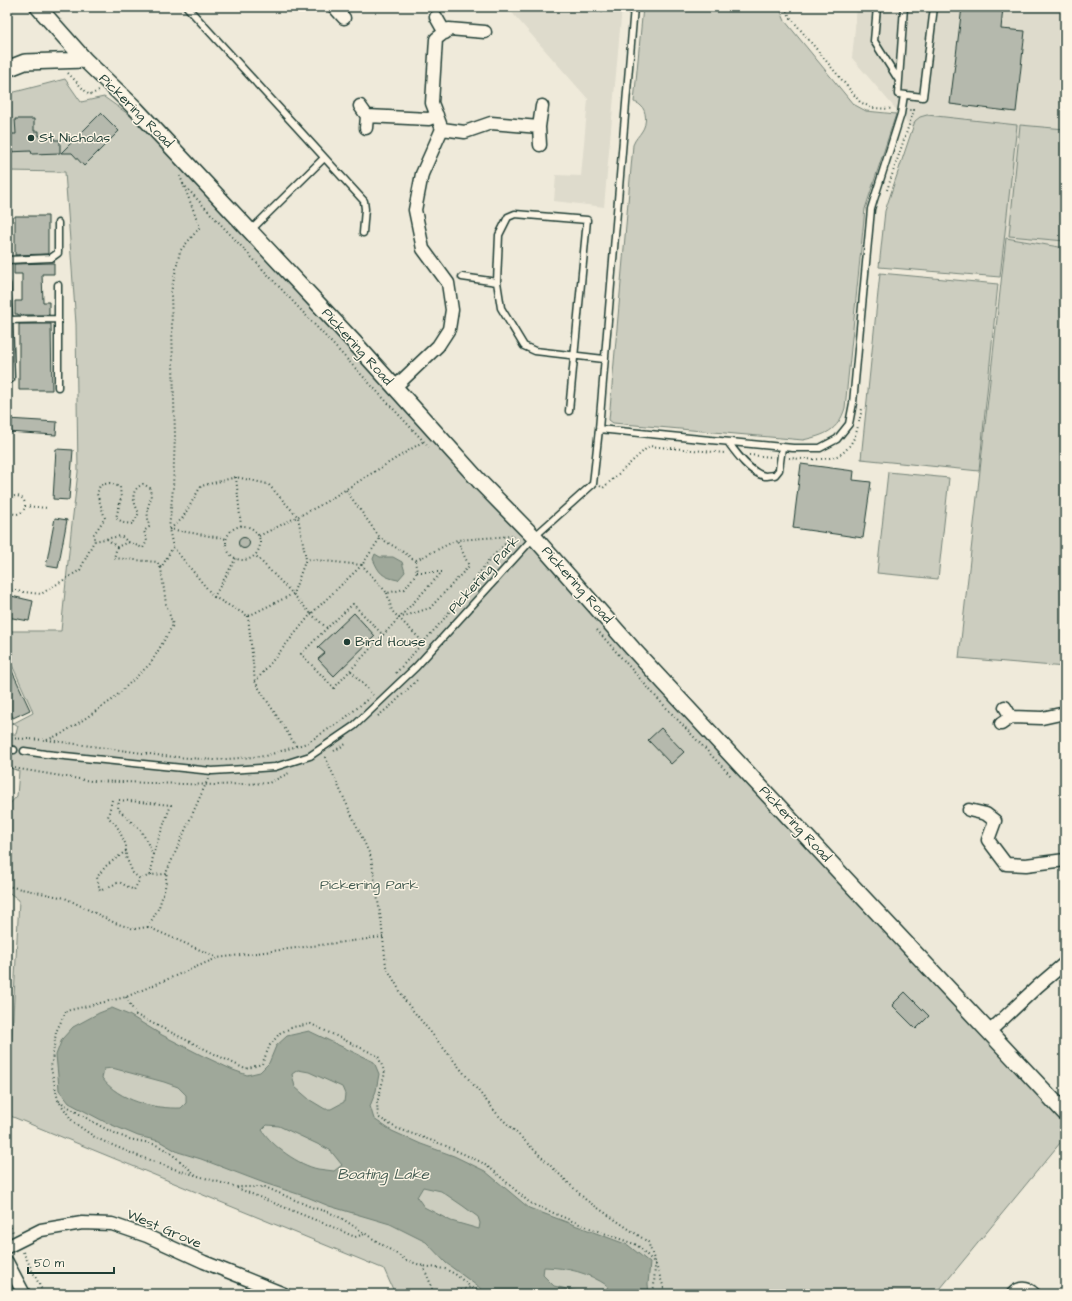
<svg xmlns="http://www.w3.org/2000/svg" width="1072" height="1301" font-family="'Architects Daughter',sans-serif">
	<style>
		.built { fill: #dedbcc }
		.green { fill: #cccdbf; stroke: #76857a }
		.water { fill: #9fa89a; stroke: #6c7d71; fill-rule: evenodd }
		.building { fill: #b5b9ad; stroke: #1f3d34 }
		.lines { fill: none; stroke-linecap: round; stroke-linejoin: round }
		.service-casing { stroke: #1f3d34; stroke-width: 9 }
		.minor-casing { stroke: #1f3d34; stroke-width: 15 }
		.tertiary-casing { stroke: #1f3d34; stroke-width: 18 }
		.path { stroke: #1f3d34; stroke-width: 2; stroke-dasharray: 1 3; stroke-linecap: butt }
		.service { stroke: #fcf5e5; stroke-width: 6 }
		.minor { stroke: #fcf5e5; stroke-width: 12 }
		.tertiary { stroke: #fcf5e5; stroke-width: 15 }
		.poi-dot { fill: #1f3d34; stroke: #fcf5e5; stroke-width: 1.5 }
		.labels { text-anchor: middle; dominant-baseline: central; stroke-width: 3; stroke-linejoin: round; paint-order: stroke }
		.street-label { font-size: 14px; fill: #1f3d34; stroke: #fcf5e5 }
		.poi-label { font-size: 14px; fill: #1f3d34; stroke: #fcf5e5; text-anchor: start }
		.park-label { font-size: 14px; fill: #425a50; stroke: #fcf5e5 }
		.water-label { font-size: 15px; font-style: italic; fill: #455d53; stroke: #fcf5e5 }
	</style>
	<rect width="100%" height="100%" fill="#efeada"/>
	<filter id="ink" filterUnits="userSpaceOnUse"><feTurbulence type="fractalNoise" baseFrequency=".025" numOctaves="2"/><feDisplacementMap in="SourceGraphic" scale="8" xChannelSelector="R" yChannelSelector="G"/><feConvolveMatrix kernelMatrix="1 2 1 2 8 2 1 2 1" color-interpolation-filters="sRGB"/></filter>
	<g filter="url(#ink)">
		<path class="built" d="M507,7H622L604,207L554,201L556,175L581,176L588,99Z
			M857,7H1065V248L1006,238L852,58Z"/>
		<path class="green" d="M643,7H779L785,21L853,104L866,111L896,114L865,209L845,408C838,431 825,435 803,440L613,423L609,420L633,145C635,139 639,136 642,131C647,124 647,110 640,105C638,103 636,103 634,102Z
			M65,79L81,102L104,97L135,119L1065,1118V1137L936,1294H395L384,1269L8,1115L19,900L7,891V807L17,796L19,771L7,767V734H16L18,726L14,723L33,713L31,707L7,654V631H61L71,532L78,472L76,324L65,172L7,171V94Z
			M927,115L1017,125L1000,277L879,267L885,211L915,121L920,117Z
			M1020,125L1065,129V241L1009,236Z
			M1006,238L1065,248V667L959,658Z
			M880,273L998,284L979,471L861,459Z
			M888,472L949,478L938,579L877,573Z"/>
		<path class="water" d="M375,554L380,557H393L402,562L405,572L398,580C382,577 379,573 373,559Z
			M112,1008L129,1015L162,1035L201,1055L233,1070L247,1075L260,1072L269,1063L276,1046L287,1036L309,1031L374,1062L379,1074L376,1091L370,1106L374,1119L392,1131L421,1144L454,1156L485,1171L529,1208L628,1245L650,1263L648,1284L649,1294H599L605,1292L608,1286C587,1272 569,1268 544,1267L543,1275L554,1286L588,1294H488L446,1263L426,1242L390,1224L329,1206L307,1197L264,1183L201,1159L178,1152L159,1141L138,1136L105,1122L69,1103L59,1090L58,1076L56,1055L62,1039L73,1027L99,1013ZM112,1068L164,1082L178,1087L186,1095V1103L181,1108C154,1109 119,1101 102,1078L104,1069ZM298,1070L309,1072L342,1087L345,1094L344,1102L331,1109H325L310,1100L295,1087L292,1074ZM267,1125L279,1126L330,1150L342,1165L334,1171C329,1170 323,1170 318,1169C299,1165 273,1147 262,1130ZM423,1187L441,1191L463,1206L478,1217L480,1223L479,1229L451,1221L424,1207L417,1197Z"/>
		<path class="building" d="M962,7H1003L1001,29L1025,31L1016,112L950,104Z
			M101,113L119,131L84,166L72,153H61Z
			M15,119H34V131H39V136L54,135V140H60V153L32,154L31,151L7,152V134H16Z
			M15,216H48V254L15,255Z
			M49,263H54V274H42L43,302H49V315H18V314H15V301H22V274H14V264Z
			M19,324H51L52,390H19Z
			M7,419L57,422L56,435L7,432Z
			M56,449L73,450L69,500L53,499Z
			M801,464L854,471L853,480L871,482L863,538L793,528Z
			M55,518L67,520L58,568L46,566Z
			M238.5 543a5.5 5.5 0 1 1 11 0a5.5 5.5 0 1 1-11 0Z
			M7,595L33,601L29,621L7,617Z
			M354,613L375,636L334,676L318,659L325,653L318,647Z
			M7,660L30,710L13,718L7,705Z
			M661,728L684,752L671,764L648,740Z
			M905,992L929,1016L916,1029L892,1005Z"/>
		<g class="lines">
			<defs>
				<path id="service" d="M187,7L364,201L365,209L363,233
					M877,7L874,41L898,79
					M904,7L898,94L923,97L934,7
					M250,231L324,158
					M7,260L51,258L58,253V223
					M462,277L497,282
					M7,284L9,320L11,379
					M58,285V387
					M7,320L58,319
					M569,411L587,220L515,214L508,217L499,235L497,282L501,308L524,346L535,351L604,359
					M599,429L793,448H820L837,439L849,424L853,403L871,209L901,114L904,95
					M728,442C736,453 751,474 765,476C768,476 772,475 775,475L779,470L782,447
					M7,749L14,750
					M24,751L45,754L212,771L275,767L310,756L354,726L416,667L534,537L593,484L599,429L634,7"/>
				<path id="minor" d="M334,7L344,18
					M436,17L445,33
					M360,106L367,116L366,128
					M367,116L429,119L437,115
					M442,129L465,132L491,123L539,127
					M540,145L539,127L542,106
					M394,388L438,346L449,329L452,310L448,283L423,249L415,210L422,174L442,129L432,103L436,39L449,29L485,32
					M1011,717L1042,718L1065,713
					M1001,724L1011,717L1005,707
					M969,810L986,814L995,821L988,840L1006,864L1026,865L1065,860
					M989,1032L1038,986L1065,963
					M7,1247L41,1230L82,1223L112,1224L147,1236L204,1262L284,1294
					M7,1262L24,1294
					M1013,1294C1019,1287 1027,1287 1034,1294"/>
				<path id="tertiary" d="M38,7L85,60L135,108L354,342L482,484L534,537L633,649L843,876L1065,1113
					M7,69L25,62L85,60"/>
			</defs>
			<use href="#service" class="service-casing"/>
			<use href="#minor" class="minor-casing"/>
			<use href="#tertiary" class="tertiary-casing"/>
			<path class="path" d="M574,7C592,12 603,13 621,7
				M785,7L790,17L860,102L872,108L893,109
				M68,73L89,95L99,91
				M183,184L429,447
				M887,190L914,110H909
				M859,422L862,409
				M749,455L773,457
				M789,458C803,459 824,461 837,456C848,452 856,437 858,426
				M236,477L241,526
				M600,486L603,488L649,446L725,453
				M346,490L380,538
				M7 505a9 9 0 1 1 18 0a9 9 0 1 1-18 0Z
				M25,506L48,508
				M226 543a17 17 0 1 1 34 0a17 17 0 1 1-34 0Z
				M169,529L227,539
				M170,529L182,519L201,486L236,477L268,484L298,517L306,559L293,594L311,614L362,565L387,593L405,589L417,572L415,561L405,553L380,538L362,565L306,559
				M259,536L319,506L424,441
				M107,539L117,547L128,542L121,536L94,541V534L105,518L97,494L100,485L110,483L120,487L121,498L116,518L124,523L133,524L139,513C133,501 129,491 143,484L150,488L151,498L147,510L149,527L144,531L147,541L143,548L128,542
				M117,547L114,558L157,562L161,568
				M173,547L214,597L236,558
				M416,560L457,540L512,536
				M417,572H442L399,618L430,608L469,566L457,540
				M7,590L41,594L80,570L94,541
				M387,593L392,611L423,642
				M214,597L248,616L293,594L255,555
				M248,616L255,682
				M327,628L301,654L334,688L383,635
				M597,630L657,698L731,776
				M351,671L373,695
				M396,673L443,620L490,559L513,536
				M378,716L393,704L419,678
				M7,738L47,740L164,756L215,760L265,756L307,743L344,719L369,698
				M47,740L61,734L77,724L112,700L151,663L173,625L166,604L161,568L173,547L169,529L173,488L175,435L171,292L180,251L200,227L180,176
				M296,746L255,682L311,614L327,628L353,604L383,635L399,618
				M334,751L346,744
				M325,757L371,857L381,920L386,966L406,1002L498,1115L586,1200L648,1242L666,1294
				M7,767L91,781L216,785L269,783L291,772
				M208,779L167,871L165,888L159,907L148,927L216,957
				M112,800L108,817L117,826L126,845V857L133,873L140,879L151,875L167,874
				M126,851L106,866L97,877L100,891L119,882L134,890L140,879
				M151,875L153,854L142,832L118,809L119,800L171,805L153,854
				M7,886L65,898L115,923L134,929L148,927
				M383,937L217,958L126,997L66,1011L56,1032L51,1068L58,1100L73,1122L96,1138L133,1154L174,1169L236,1187H265L311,1207L328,1212L341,1218L406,1260L423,1266L445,1269L455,1274L471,1287
				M126,997L136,1015L245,1069L262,1064L270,1045L280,1033L293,1027L311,1024L378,1056L385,1073L377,1103L378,1117L396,1128L444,1145L481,1162L495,1172L530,1203L584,1226L637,1245L655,1263L654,1287L652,1294
				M59,1101C81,1115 104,1130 129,1139C138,1141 148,1142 156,1145C171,1151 184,1165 196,1175
				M1060,1126L1065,1131
				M237,1188L335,1228L355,1237L365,1234
				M7,1220L13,1232
				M23,1252L44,1294
				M423,1266L432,1287V1294
				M454,1294L458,1291L471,1287L486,1294"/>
			<use href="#service" class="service"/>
			<use href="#minor" class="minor"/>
			<use href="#tertiary" class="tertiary"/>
		</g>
	</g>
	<g class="poi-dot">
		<circle cx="31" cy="138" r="4"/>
		<circle cx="347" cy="642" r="4"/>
	</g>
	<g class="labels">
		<g class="street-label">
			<text transform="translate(136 111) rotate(45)">Pickering Road</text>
			<text transform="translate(357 347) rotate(48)">Pickering Road</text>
			<text transform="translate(484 575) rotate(-48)">Pickering Park</text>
			<text transform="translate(577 585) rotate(48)">Pickering Road</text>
			<text transform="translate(795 824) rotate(47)">Pickering Road</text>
			<text transform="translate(164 1229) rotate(23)">West Grove</text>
		</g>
		<g class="poi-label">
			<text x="39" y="138">St Nicholas</text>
			<text x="355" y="642">Bird House</text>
		</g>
		<g class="park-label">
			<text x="369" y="885">Pickering Park</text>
		</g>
		<g class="water-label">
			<text x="383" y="1174">Boating Lake</text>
		</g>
	</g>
	<rect width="1072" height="1301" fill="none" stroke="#fcf5e5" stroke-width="24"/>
	<rect x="12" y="12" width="1048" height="1277" fill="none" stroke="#1f3d34" stroke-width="1.5" filter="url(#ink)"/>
	<path d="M28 1267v6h86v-6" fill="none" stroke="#1f3d34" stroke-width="2"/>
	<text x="34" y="1267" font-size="12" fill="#1f3d34" stroke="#fcf5e5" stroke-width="3" paint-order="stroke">50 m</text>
</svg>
